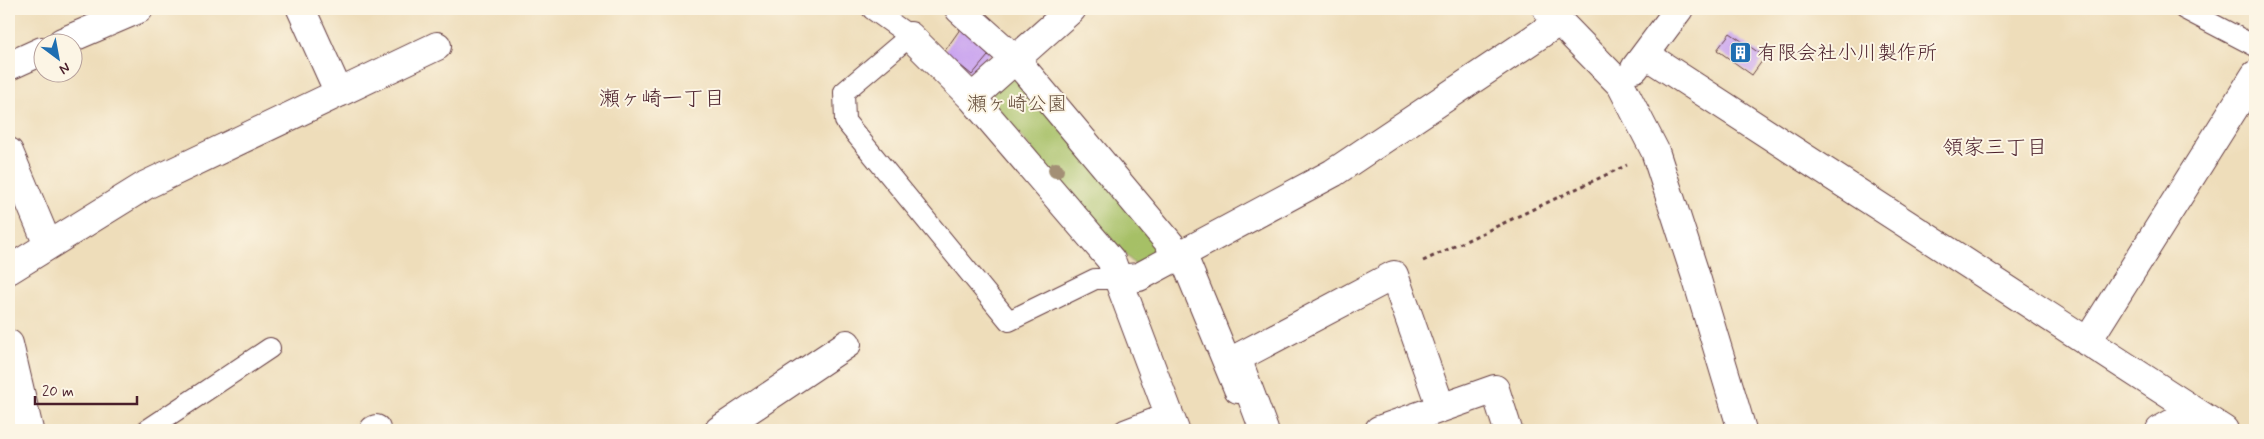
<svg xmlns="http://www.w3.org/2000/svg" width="2264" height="439" font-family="Mynerve,'Klee One',sans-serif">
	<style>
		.green { fill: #a6c066; stroke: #787048 }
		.building { fill: #caa5ef }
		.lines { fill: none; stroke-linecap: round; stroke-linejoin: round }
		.service-casing { stroke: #633c40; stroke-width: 22 }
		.pedestrian-casing { stroke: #633c40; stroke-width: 30 }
		.minor-casing { stroke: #633c40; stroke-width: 30 }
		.path { stroke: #633c40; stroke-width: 3; stroke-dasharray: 4 4; stroke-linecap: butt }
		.service { stroke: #fff; stroke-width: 20 }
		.pedestrian { stroke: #fff; stroke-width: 28 }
		.minor { stroke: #fff; stroke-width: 28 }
		.tree { fill: #a38f75 }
		.labels { text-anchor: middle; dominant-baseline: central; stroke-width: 4; stroke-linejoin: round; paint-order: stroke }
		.poi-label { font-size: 20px; fill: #4a1f2b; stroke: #fcf5e5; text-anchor: start }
		.park-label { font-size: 20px; fill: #664f3d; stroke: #fcf5e5 }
		.neighbourhood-label { font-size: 21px; fill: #4a1f2b; stroke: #fcf5e5 }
	</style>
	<rect width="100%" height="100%" fill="#fcf5e5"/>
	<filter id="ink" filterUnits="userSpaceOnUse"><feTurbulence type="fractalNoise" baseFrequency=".02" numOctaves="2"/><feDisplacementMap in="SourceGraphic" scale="10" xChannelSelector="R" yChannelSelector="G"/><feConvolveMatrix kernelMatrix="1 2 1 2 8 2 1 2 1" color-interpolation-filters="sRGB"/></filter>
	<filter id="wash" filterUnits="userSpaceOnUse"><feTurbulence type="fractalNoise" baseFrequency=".0096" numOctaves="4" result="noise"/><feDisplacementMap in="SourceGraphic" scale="20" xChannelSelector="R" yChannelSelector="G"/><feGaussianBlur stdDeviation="1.12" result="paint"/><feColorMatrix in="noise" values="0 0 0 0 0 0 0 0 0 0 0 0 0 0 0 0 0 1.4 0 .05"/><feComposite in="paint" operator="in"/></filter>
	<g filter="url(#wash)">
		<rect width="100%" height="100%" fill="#eeddba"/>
		<path class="green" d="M1016,71L1168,251L1137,267L1054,176L991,100L997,84Z"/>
		<g id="blocks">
			<path class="building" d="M963,25L993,50L972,75L944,52Z
				M1730,33L1765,57L1752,75L1717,50Z"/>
		</g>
	</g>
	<g filter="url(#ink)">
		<use href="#blocks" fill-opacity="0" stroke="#633c40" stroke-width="1"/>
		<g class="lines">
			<defs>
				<path id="service" d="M872,9L910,36L844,92L845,121L1009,321L1095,279H1118
					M2184,9L2255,46
					M147,430L270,348
					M1124,430L1168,413"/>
				<path id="pedestrian" d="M959,9L1015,59L1186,263L1238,389"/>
				<path id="minor" d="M301,9L339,93
					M1547,9L1621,85L1655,151L1697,280L1742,430
					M910,36L972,98L1111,260L1175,430
					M62,42L139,9
					M1646,55L2224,430
					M9,66L42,51
					M1635,68L1679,9
					M972,98L1072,9
					M9,152L48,245
					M9,270L146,185L437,46
					M1118,279L1139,277L1333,173L1560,21
					M2087,342L2255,75
					M9,344L29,430
					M374,430L376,429
					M719,430L847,344
					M1264,430L1237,358L1394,275L1441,408
					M1379,430L1495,389L1508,430
					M2160,430L2194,411"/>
			</defs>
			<use href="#service" class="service-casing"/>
			<use href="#pedestrian" class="pedestrian-casing"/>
			<use href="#minor" class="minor-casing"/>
			<path class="path" d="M1423,261L1627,165"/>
			<use href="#service" class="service"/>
			<use href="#pedestrian" class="pedestrian"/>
			<use href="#minor" class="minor"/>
		</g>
		<circle class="tree" cx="1056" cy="170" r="8"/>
	</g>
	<defs>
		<symbol id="building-square" viewBox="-11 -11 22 22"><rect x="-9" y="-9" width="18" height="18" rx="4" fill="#1f6fb2" stroke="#fcf5e5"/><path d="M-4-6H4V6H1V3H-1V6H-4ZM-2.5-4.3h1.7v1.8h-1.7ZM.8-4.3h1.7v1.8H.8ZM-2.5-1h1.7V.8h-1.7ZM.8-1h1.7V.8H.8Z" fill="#fff"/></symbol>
	</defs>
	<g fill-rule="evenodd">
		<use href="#building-square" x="1728" y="40" width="25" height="25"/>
	</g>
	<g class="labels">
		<g class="poi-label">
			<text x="1757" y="53">有限会社小川製作所</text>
		</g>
		<g class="park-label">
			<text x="1017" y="104">瀬ヶ崎公園</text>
		</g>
		<g class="neighbourhood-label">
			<text x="662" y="99">瀬ヶ崎一丁目</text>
			<text x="1995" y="148">領家三丁目</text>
		</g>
	</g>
	<rect width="2264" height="439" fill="none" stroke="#fcf5e5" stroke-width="30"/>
	<g transform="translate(58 58) rotate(148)"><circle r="24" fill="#fcf5e5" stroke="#b59f9b"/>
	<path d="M0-4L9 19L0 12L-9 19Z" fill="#1f6fb2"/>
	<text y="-8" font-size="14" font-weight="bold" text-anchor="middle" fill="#4a1f2b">N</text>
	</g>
	<path d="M35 396v8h102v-8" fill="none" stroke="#4a1f2b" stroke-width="2.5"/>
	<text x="42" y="396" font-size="15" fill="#4a1f2b" stroke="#fcf5e5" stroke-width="4" paint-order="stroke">20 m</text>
</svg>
